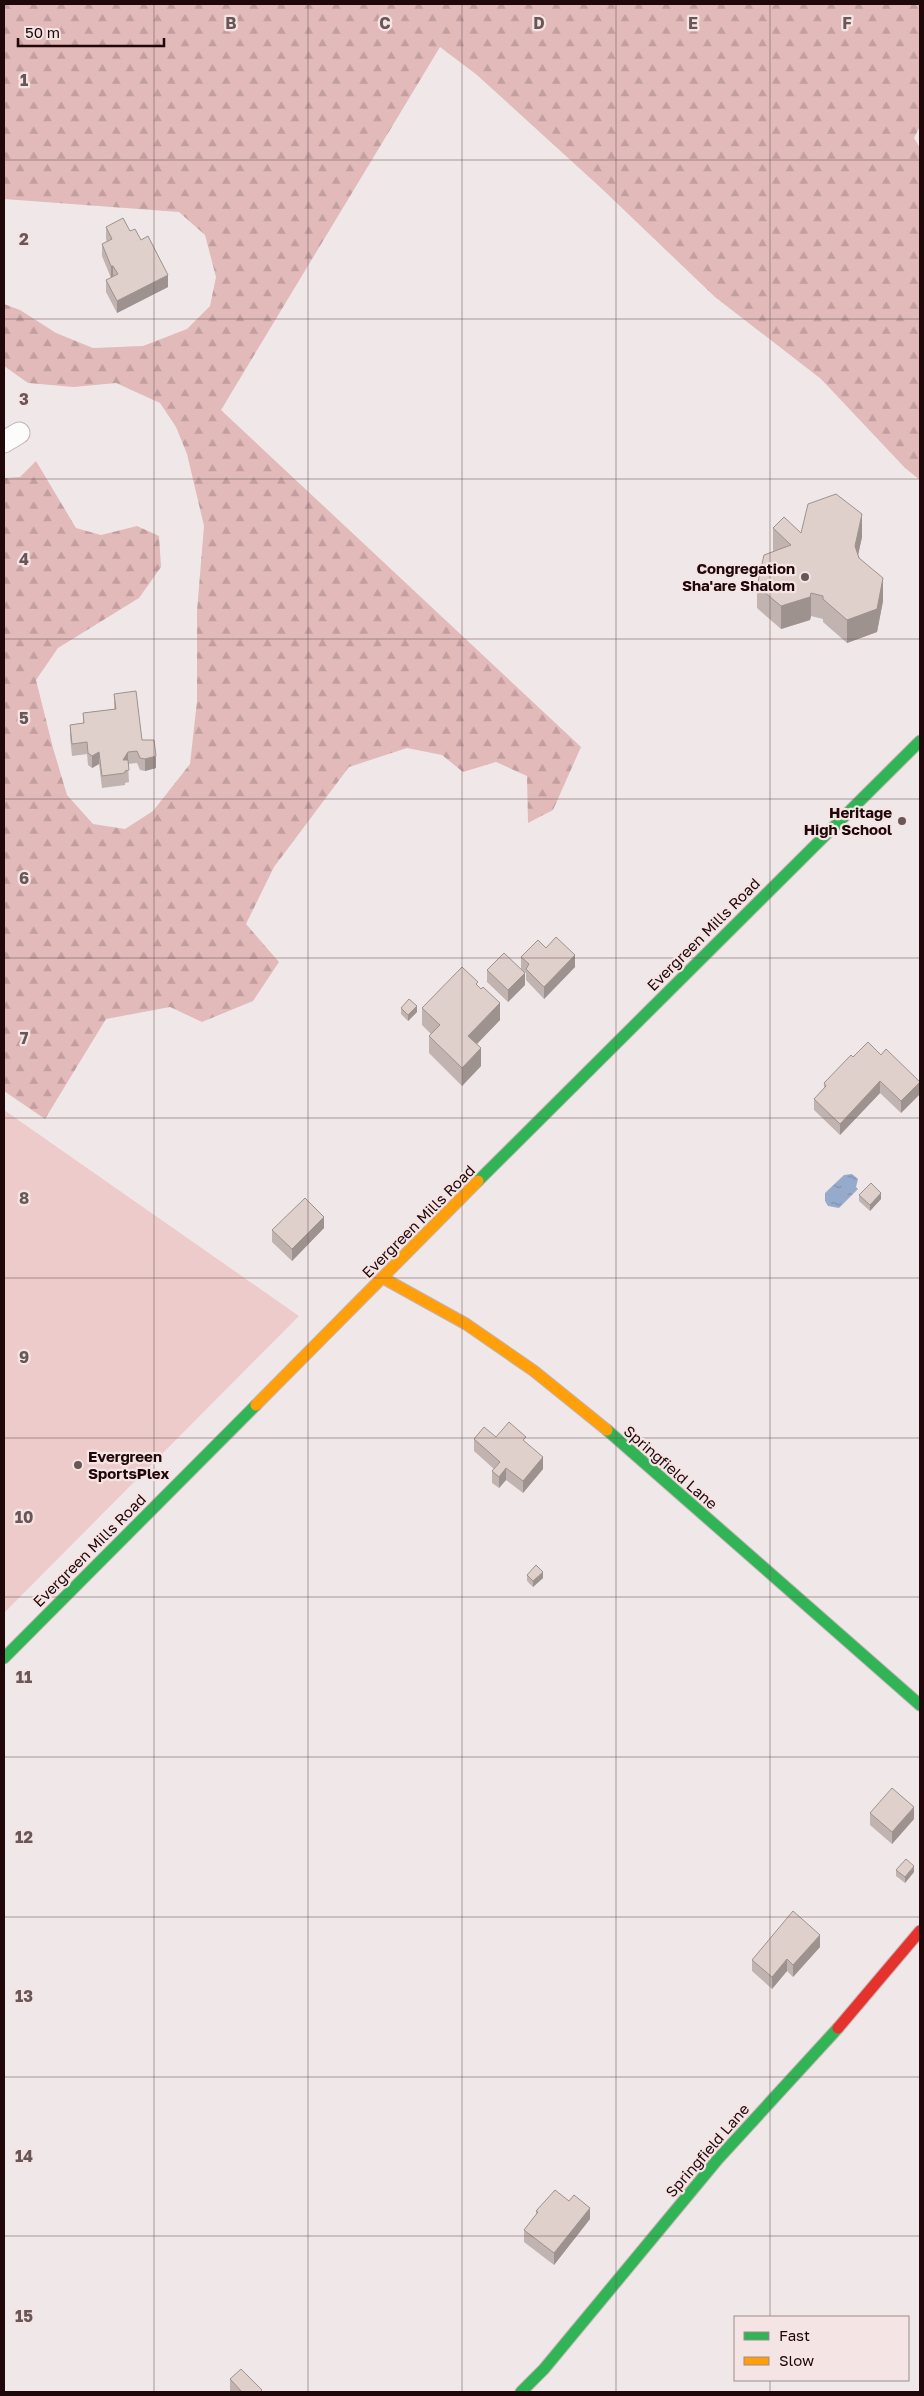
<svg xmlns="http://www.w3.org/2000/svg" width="924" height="2396" font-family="'Golos Text',sans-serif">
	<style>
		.forest { fill: url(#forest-firs) }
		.pitch { fill: #eecbcb }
		.water { fill: url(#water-ripples) }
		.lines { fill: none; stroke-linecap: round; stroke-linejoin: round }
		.street-casing { stroke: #c4b3b4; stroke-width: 23 }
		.fast-casing { stroke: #c4b3b4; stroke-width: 13 }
		.slow-casing { stroke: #c4b3b4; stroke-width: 13 }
		.jam-casing { stroke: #c4b3b4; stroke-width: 13 }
		.street { stroke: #fdfcfc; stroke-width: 21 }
		.fast { stroke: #30b455; stroke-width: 11 }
		.slow { stroke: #ff9f0a; stroke-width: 11 }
		.jam { stroke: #e5322d; stroke-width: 11 }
		.wall { fill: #c1b3af }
		.shaded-wall { fill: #9d928e }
		.building { fill: #e0d0cb; stroke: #9d928e }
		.grid { fill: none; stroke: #695657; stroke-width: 1; stroke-opacity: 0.55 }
		.poi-dot { fill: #695657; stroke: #f4e4e4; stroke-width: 2 }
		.labels { text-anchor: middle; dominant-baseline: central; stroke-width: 4.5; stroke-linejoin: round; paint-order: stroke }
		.poi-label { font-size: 15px; font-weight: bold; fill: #200709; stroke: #f4e4e4; text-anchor: end }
		.street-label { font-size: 15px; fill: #200709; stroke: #f4e4e4 }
		.grid-label { font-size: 16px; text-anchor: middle; font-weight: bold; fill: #695657; stroke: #f4e4e4; stroke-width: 4.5; stroke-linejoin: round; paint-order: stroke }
	</style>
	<defs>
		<pattern id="forest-firs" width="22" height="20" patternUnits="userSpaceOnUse" patternTransform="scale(1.25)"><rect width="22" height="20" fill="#e2baba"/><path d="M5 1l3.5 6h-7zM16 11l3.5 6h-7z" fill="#c29e9f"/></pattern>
		<pattern id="water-ripples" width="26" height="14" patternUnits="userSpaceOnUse" patternTransform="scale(1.25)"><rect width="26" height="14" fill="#96aacb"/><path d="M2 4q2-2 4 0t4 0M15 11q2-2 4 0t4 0" fill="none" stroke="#8191ad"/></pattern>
	</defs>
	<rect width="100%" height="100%" fill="#f0e8e8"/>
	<path class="forest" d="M4,4H920V126L914,138L920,148V480L905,468L821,379L715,297L601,188L477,75L440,47L221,410L581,747L553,810L528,823L527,776L496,762L463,772L442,755L407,748L349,767L274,867L246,924L279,962L253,1001L202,1022L170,1007L106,1019L45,1119L4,1091V478L20,477L36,461L76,528L101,535L137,526L159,536L161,567L139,598L58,648L36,680L53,748L67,795L93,824L125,829L153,811L190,764L197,701V611L204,526L187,454L176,427L160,403L116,383L74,387L28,383L4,366V304L20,310L56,333L93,348L143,346L187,329L210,306L216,277L205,235L179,212L4,199Z"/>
	<path class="pitch" d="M4,1110L299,1316L4,1613Z"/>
	<path class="water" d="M852,1174L858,1179L856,1187L858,1189L839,1208L828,1206L825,1201V1193L844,1175Z"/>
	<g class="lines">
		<defs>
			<path id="street" d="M4,442L19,433"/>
			<path id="fast" d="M478,1181L920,741
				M607,1430L920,1705
				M4,1658L256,1405
				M521,2392L544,2369L718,2159L838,2028"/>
			<path id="slow" d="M383,1278L466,1324L534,1371L607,1430
				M256,1405L478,1181"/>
			<path id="jam" d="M838,2028L920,1931"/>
		</defs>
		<use href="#street" class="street-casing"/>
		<use href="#fast" class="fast-casing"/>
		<use href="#slow" class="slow-casing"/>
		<use href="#jam" class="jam-casing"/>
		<use href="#street" class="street"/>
		<use href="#fast" class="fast"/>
		<use href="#slow" class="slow"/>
		<use href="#jam" class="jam"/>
	</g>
	<path class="wall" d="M106,227L130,231L141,240L168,287L117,313L106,292V280L111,278L102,256V244L107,242L106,239Z
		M773,528L801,533L862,537L858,555L883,601L877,632L847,643L823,622V619L811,616L810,620L781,629L757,608V586L773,552Z
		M114,694L142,740L156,768L145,771L140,770L137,763L128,764L129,782L125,783V785L102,788L99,764L92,768L88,765L87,754L72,756L70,737V725L83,723V713L114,709Z
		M546,948L575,967L544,999L526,980V973L521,969V957Z
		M487,970L525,985L508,1002L487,982Z
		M478,986L500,1020L477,1044L481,1066L462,1086L429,1053V1036L431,1034L422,1025V1008Z
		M401,1008L417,1012L408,1021L401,1014Z
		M853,1057L920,1094L901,1113L880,1093L840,1135L814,1110V1099L824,1088V1083Z
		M859,1195L881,1199L870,1211L859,1201Z
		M324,1228L292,1261L272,1242V1230Z
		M496,1437L526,1442L543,1469L523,1493L506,1480L499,1488L492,1483V1471L494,1469L474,1451V1439Z
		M527,1575L543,1578L533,1587L527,1581Z
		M870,1813L914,1819L892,1844L870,1825Z
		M896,1870L914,1872L905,1883L896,1876Z
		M820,1947L793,1977L787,1971L772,1989L752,1971V1960Z
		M536,2211L590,2219L554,2265L524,2242V2230L536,2215Z
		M230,2379L262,2392H231L230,2391Z"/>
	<path class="shaded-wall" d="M111,266H113V277L111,278Z
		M168,275V287L117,313V301Z
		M862,514V537L855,569V546Z
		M883,578V601L877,632L847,643V620Z
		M811,593V616L810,620L781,629V606Z
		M99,752V764L92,768V756Z
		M128,752V764L123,760Z
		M156,756V768L145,771V759Z
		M575,955V967L544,999V987Z
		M525,973V985L508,1002V990Z
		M500,1003V1020L468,1053V1036Z
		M417,1006V1012L408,1021V1015Z
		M481,1048V1066L462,1086V1068Z
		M880,1081V1093L840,1135V1124Z
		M920,1082V1094L901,1113V1101Z
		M881,1193V1199L870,1211V1205Z
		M324,1217V1228L292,1261V1249Z
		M543,1457V1469L523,1493V1481Z
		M506,1468V1480L499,1488V1477Z
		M543,1572V1578L533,1587V1581Z
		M914,1807V1819L892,1844V1832Z
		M914,1866V1872L905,1883V1877Z
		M820,1935V1947L793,1977V1965Z
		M787,1959V1971L772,1989V1977Z
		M590,2208V2219L554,2265V2253Z"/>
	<path class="building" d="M123,218L130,231L135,229L141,240L148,236L168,275L117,301L106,280L118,274L113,266H111L102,244L112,239L106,227Z
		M836,494L862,514L855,546L859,558L883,578L877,609L847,620L823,599V596L811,593L810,597L781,606L757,586L764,555L791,545L773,528L784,517L801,533L808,504Z
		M136,691L142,740H154L156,756L145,759L140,758L137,751L128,752L123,760H128L129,770L125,771V773L102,776L99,752L92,756L88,753L87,742L72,744L70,725L84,723L83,713L116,709L114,694Z
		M556,937L575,955L544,987L526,969L529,964L521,957L538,940L546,948Z
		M504,953L525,973L508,990L487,970Z
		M462,967L478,982L476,984L481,989L483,987L500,1003L468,1036L481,1048L462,1068L429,1036L440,1025L422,1008Z
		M409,999L417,1006L408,1015L401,1008Z
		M868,1042L881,1055L886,1049L920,1082L901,1101L880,1081L840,1124L814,1099L826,1086L824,1083L851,1055L853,1057Z
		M871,1183L881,1193L870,1205L859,1195Z
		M305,1198L324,1217L292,1249L272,1230Z
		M509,1422L526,1437L523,1440L543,1457L523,1481L506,1468L499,1477L492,1471L500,1462L474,1439L484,1427L496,1437Z
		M536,1565L543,1572L533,1581L527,1575Z
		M892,1788L914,1807L892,1832L870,1813Z
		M906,1859L914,1866L905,1877L896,1870Z
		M793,1911L820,1935L793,1965L787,1959L772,1977L752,1960Z
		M555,2190L569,2201L574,2195L590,2208L554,2253L524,2230L538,2212L536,2211Z
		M241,2369L262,2390L260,2392H242L230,2379Z"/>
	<path class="grid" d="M154,4V2392M308,4V2392M462,4V2392M616,4V2392M770,4V2317M4,160H920M4,319H920M4,479H920M4,639H920M4,799H920M4,958H920M4,1118H920M4,1278H920M4,1438H920M4,1597H920M4,1757H920M4,1917H920M4,2077H920M4,2236H920M770,2380V2392"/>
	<g class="poi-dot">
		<circle cx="805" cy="577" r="5"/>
		<circle cx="902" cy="821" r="5"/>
		<circle cx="78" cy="1465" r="5"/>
	</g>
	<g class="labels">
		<g class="poi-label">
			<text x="795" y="568">Congregation<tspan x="795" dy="17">Sha'are Shalom</tspan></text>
			<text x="892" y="812">Heritage<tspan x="892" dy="17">High School</tspan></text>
			<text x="88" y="1456" text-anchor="start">Evergreen<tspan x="88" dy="17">SportsPlex</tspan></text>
		</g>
		<g class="street-label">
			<text transform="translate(703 934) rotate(-45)">Evergreen Mills Road</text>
			<text transform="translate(418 1221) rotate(-45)">Evergreen Mills Road</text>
			<text transform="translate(671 1467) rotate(41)">Springfield Lane</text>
			<text transform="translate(89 1550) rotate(-45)">Evergreen Mills Road</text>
			<text transform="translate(707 2150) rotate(-49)">Springfield Lane</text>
		</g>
	</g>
	<g class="grid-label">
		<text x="231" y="29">B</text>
		<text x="385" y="29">C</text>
		<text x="539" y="29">D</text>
		<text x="693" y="29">E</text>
		<text x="847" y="29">F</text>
		<text x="24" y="86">1</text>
		<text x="24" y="245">2</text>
		<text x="24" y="405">3</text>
		<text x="24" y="565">4</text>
		<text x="24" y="724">5</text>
		<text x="24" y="884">6</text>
		<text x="24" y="1044">7</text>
		<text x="24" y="1204">8</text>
		<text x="24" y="1363">9</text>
		<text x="24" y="1523">10</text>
		<text x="24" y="1683">11</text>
		<text x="24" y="1843">12</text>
		<text x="24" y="2002">13</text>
		<text x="24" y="2162">14</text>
		<text x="24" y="2322">15</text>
	</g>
	<rect width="924" height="2396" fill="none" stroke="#200709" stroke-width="10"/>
	<rect x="734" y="2316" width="175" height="65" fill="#f4e4e4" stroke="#9f8c8c"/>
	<rect x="744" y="2332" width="25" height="8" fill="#30b455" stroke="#9f8c8c"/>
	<text x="779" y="2341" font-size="15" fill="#200709">Fast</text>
	<rect x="744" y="2357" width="25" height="8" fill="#ff9f0a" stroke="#9f8c8c"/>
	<text x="779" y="2366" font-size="15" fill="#200709">Slow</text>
	<path d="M18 38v8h146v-8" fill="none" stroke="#200709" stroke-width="2.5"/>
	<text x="25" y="38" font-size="15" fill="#200709" stroke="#f4e4e4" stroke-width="4" paint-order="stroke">50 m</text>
</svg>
